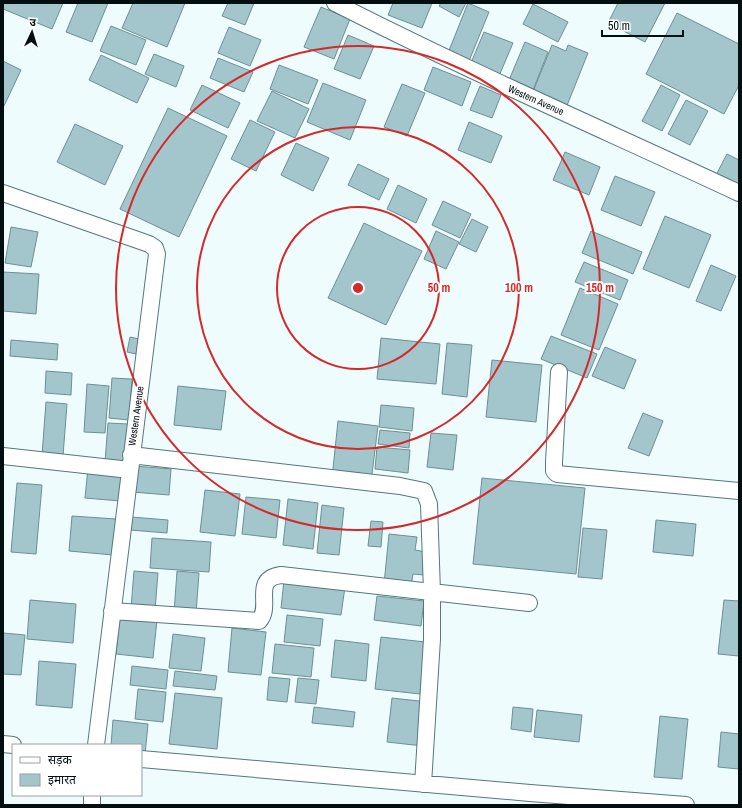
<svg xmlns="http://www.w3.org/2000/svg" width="742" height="808" font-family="'Archivo Narrow','Noto Sans Devanagari',sans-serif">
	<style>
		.building { fill: #a3c6cc; stroke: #6d8f94 }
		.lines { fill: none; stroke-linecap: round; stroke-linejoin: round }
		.minor-casing { stroke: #56777c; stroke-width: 18 }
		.minor { stroke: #fff; stroke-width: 16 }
		.ring { fill: none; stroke: #d62828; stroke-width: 2 }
		.labels { text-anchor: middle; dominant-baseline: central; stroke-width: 4; stroke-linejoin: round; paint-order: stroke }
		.street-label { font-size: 10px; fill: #030e11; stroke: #fff }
		.centre { fill: #d62828; stroke: #fff; stroke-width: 2 }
		.ring-label { font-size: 12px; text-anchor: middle; font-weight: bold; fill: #d62828; stroke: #fff; stroke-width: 4; stroke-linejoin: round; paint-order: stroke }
	</style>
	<rect width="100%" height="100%" fill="#eefcfe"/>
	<path class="building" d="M3,3H63L52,29L3,9Z
		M78,3H108L92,42L66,32Z
		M133,3H185L167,47L122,28Z
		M228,3H254L245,25L222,16Z
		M393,3H432L422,28L388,15Z
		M441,3H466L459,17L439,6Z
		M468,3L489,12L469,61L448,53Z
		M618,3H665L645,42L608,23Z
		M533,4L568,22L558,42L523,24Z
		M321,7L350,19L334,59L304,47Z
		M677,13L739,44V85L724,114L646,74Z
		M111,26L146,40L136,65L100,51Z
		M229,27L261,40L250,66L218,53Z
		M484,32L513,43L499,76L470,65Z
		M348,35L374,46L360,79L334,69Z
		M525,42L548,52L533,90L509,80Z
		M552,45L566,51L568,45L588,53L566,108L532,94Z
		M154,54L184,66L176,87L145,74Z
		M101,55L149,78L137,103L89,80Z
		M218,58L253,72L244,92L210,78Z
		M3,61L21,70L4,106H3Z
		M279,65L318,80L308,104L270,89Z
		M433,67L471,82L462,106L424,90Z
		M323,83L366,100L350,140L307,122Z
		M402,84L425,93L407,136L384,127Z
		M202,85L240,103L228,128L190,110Z
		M661,85L680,95L662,131L642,121Z
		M480,86L501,95L492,118L470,110Z
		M272,91L309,109L295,138L257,121Z
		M686,100L708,111L690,145L668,134Z
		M168,108L227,136L179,237L120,209Z
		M250,120L275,132L256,171L231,159Z
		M469,122L502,136L491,163L458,150Z
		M75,124L123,146L105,185L57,162Z
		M296,143L329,158L313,191L281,175Z
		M565,152L600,167L589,195L553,180Z
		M727,154L739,160V187L716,175Z
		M358,164L389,179L379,200L348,185Z
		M615,176L655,192L641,226L601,210Z
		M398,185L427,199L416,223L387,209Z
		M443,201L471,214L460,238L432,225Z
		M665,216L711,235L689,288L643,269Z
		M472,219L488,227L476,252L459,244Z
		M364,223L422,251L386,325L328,298Z
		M11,227L38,232L31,267L5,263Z
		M436,231L459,242L446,269L424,259Z
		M591,231L642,252L633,274L582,253Z
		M584,262L628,280L620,300L575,282Z
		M711,265L736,276L721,311L696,301Z
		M3,272L39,274L36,314L3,311Z
		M580,288L618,304L599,350L561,335Z
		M551,336L597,354L587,378L541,359Z
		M130,337L139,339L136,354L127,352Z
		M381,338L440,344L436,384L377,379Z
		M11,340L58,344L57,360L10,356Z
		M447,343L472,345L467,397L442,394Z
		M605,347L636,360L624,389L592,376Z
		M492,360L542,365L536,422L486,417Z
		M46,371L72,373L71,395L45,393Z
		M112,378L132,379L129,420L109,418Z
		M87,384L109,386L105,433L84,432Z
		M178,386L226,391L221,430L174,425Z
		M46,402L67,404L63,456L42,455Z
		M381,405L414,408L412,431L379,427Z
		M643,413L663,421L649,456L628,448Z
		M338,421L378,426L371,482L332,478Z
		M108,423L128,424L124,464L105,462Z
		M380,430L410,433L409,448L378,444Z
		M431,433L457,435L453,470L427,467Z
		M377,447L410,450L408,473L375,469Z
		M134,466L171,469L169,495L132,492Z
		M88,468L123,472L120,501L85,498Z
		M482,478L585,488L576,574L473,564Z
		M17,483L42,485L36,554L11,552Z
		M205,490L240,494L235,536L200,532Z
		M246,497L280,500L276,538L242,534Z
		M288,499L318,503L313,549L283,545Z
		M322,505L344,508L339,555L317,553Z
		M72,516L116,519L113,555L69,551Z
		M131,517L168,520L167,533L130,530Z
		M656,520L696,524L693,556L653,552Z
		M371,521L383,522L381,547L368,546Z
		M583,528L607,530L602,579L578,577Z
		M389,534L417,537L415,550L426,552L424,575L413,574L411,587L384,584Z
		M152,538L211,542L209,572L150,568Z
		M134,571L158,573L155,610L131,608Z
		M177,571L199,573L196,614L174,613Z
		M284,580L345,587L341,615L281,608Z
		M377,596L424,601L421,626L374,620Z
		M30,600L76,604L73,643L27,639Z
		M724,600L739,601V656L718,654Z
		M287,615L323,619L320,646L284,642Z
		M120,616L157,620L153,658L116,654Z
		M232,628L266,632L261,675L228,672Z
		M3,633L25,635L21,675L3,674Z
		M173,634L205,638L201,671L169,668Z
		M381,637L425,642L420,694L375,689Z
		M335,640L369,644L366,681L331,677Z
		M275,644L314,648L311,677L272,673Z
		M39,661L76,664L72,708L36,705Z
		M132,666L168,670L166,689L130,685Z
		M175,671L217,676L215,690L173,686Z
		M269,677L290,679L287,702L267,700Z
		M298,678L319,680L316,704L295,702Z
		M138,689L166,692L163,722L135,719Z
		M175,693L222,698L217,749L169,744Z
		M392,698L428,702L423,746L387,742Z
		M314,707L355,712L353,727L312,723Z
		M513,707L533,709L531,732L511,729Z
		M537,710L582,715L579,742L534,737Z
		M660,716L688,719L682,779L654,777Z
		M113,720L148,724L145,755H141V745H111Z
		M721,732L739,734V769L718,767Z"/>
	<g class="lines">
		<defs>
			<path id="minor" d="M335,3C468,71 604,130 739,193
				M3,193L149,244L155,248L157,254L96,745
				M559,372L554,462V471L557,474L739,491
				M131,455L400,486L424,491L429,504L432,592V639L423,784
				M3,456L130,470
				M112,611L259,621C273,606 251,579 281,575L529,603
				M3,744L13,745
				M141,759L530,793L686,805
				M92,805V795"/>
		</defs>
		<use href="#minor" class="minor-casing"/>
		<use href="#minor" class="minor"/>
	</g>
	<g class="ring">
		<circle cx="358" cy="288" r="81"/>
		<circle cx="358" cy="288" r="161"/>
		<circle cx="358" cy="288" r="242"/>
	</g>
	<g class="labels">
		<g class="street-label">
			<text transform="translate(536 100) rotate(24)">Western Avenue</text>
			<text transform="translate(136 416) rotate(-82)">Western Avenue</text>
		</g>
	</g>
	<circle cx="358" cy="288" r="6" class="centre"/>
	<g class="ring-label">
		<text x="439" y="292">50 m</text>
		<text x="519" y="292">100 m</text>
		<text x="600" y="292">150 m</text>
	</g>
	<rect width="742" height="808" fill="none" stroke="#030e11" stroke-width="8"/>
	<rect x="12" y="744" width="130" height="52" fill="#ffffff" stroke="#9a9fa0"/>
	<rect x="20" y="757" width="20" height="6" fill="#ffffff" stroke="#9a9fa0"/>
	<text x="48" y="764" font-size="12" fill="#030e11">सड़क</text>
	<rect x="20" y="774" width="20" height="12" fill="#a3c6cc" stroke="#9a9fa0"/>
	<text x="48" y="784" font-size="12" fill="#030e11">इमारत</text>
	<g transform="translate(32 32) rotate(4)" stroke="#ffffff" stroke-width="3" paint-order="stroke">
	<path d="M0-3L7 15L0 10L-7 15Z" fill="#030e11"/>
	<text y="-6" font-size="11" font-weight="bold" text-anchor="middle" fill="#030e11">उ</text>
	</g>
	<path d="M602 30v6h81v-6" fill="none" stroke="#030e11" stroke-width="2"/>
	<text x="608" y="30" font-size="12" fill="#030e11" stroke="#ffffff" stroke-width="3" paint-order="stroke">50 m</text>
</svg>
